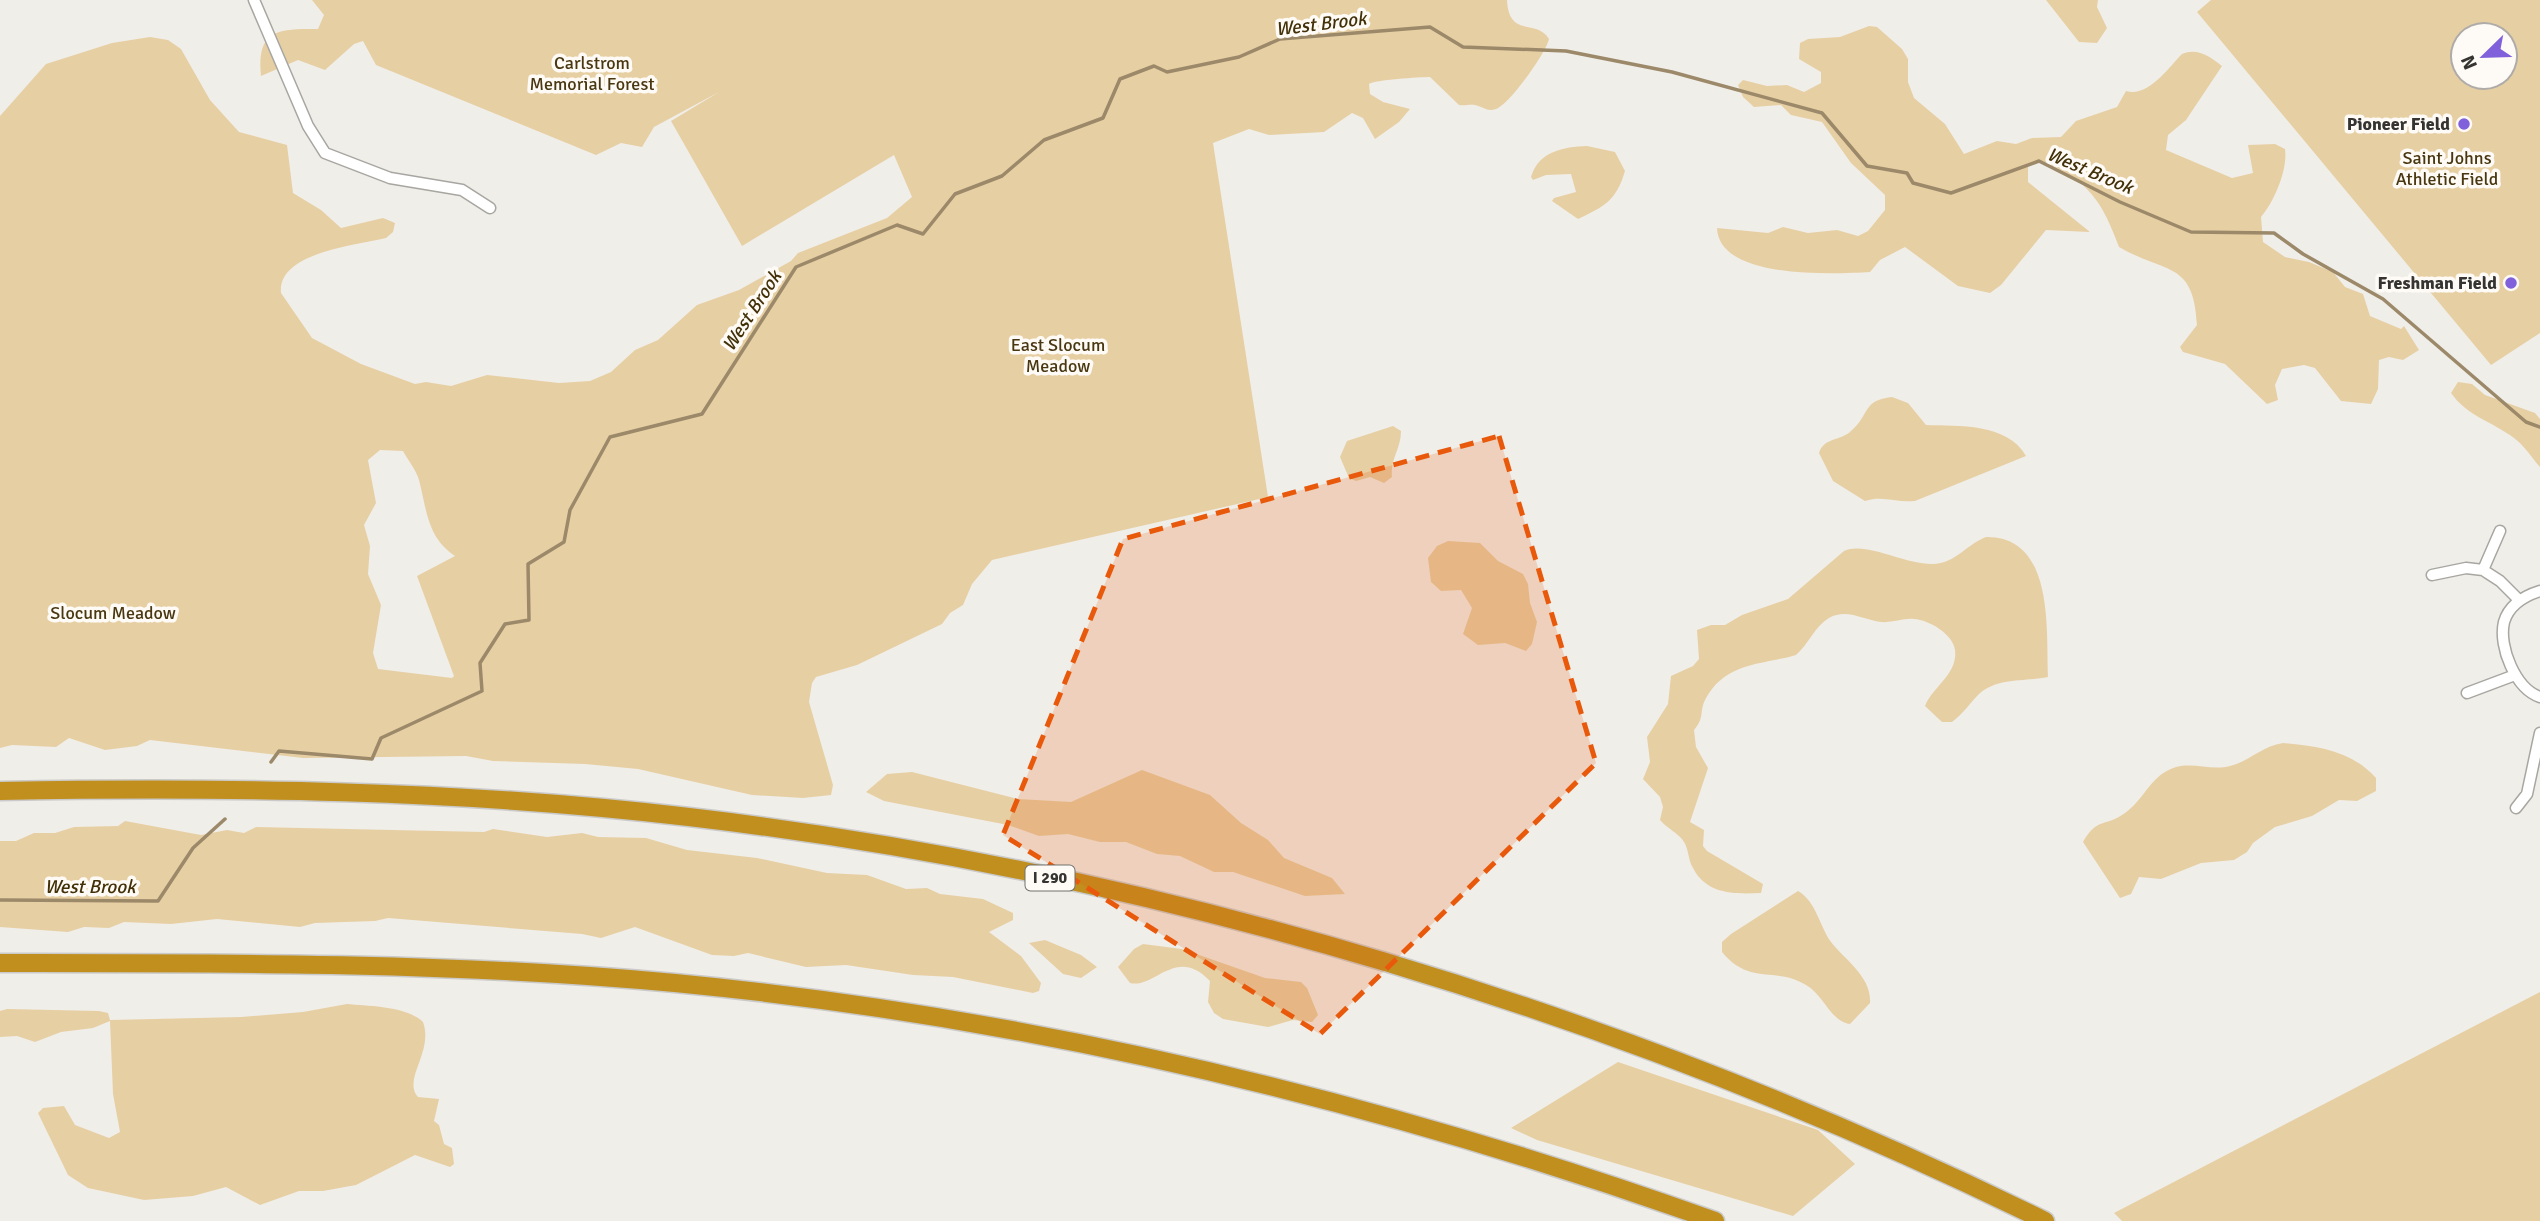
<svg xmlns="http://www.w3.org/2000/svg" width="2540" height="1221" font-family="Signika,sans-serif">
	<style>
		.green { fill: #e7cfa4; fill-rule: evenodd }
		.lines { fill: none; stroke-linecap: round; stroke-linejoin: round }
		.stream { stroke: #9c8969; stroke-width: 3.5 }
		.minor-casing { stroke: #a8a6a1; stroke-width: 13 }
		.motorway-casing { stroke: #cacaca; stroke-width: 21 }
		.minor { stroke: #fff; stroke-width: 10 }
		.motorway { stroke: #c18f1e; stroke-width: 18 }
		.marked { fill: #e8590c; fill-opacity: 0.2; stroke: #e8590c; stroke-width: 5; stroke-dasharray: 14 9; stroke-linejoin: round }
		.poi-dot { fill: #8060db; stroke: #fefbf6; stroke-width: 2.5 }
		.labels { text-anchor: middle; dominant-baseline: central; stroke-width: 7; stroke-linejoin: round; paint-order: stroke }
		.shield { fill: #fefbf6; stroke: #71706d; stroke-width: 2 }
		.shield-label { font-size: 16px; font-weight: bold; fill: #353432 }
		.park-label { font-size: 18px; fill: #493711; stroke: #fefbf6 }
		.poi-label { font-size: 18px; font-weight: bold; fill: #353432; stroke: #fefbf6; text-anchor: end }
		.water-label { font-size: 19px; font-style: italic; fill: #423008; stroke: #fefbf6 }
	</style>
	<rect width="100%" height="100%" fill="#f0eee9"/>
	<path class="green" d="M312,0H1507C1509,39 1537,18 1549,39C1546,53 1509,105 1496,109C1487,112 1484,107 1475,105C1470,104 1465,106 1459,105L1430,77C1420,77 1374,80 1369,84L1370,94L1383,102L1410,109L1399,122L1375,139L1363,118L1352,113L1324,132L1269,135L1249,129L1213,143L1268,497L992,560L972,584L963,605L950,613L942,624L857,665L816,677L812,683L809,702L833,785L831,795L803,798L752,795L638,769L585,764L493,761L466,756L303,758L150,740L137,746L105,750L69,738L56,747L12,745L0,748V116L46,64L112,43L150,37L168,40L181,49L210,100L239,132L287,145L293,193L321,210L341,228L383,218L395,223L393,232L386,238C358,245 277,252 281,293L312,338L361,364L415,384L426,382L451,386L487,375L559,383L590,381L611,372L635,350L658,340L697,305L739,290L791,261L798,253L887,218L912,197L894,155L742,246L671,121L719,92L654,127L642,147L621,143L596,155L376,65L363,41L354,44L325,70L298,60L261,76C256,28 280,29 318,29L324,15ZM380,450L403,451C408,460 416,470 419,480C427,511 427,537 455,556L417,576L454,676L452,678L378,669L373,653L381,605L368,574L370,546L364,525L376,503L368,460Z
		M2046,0H2098L2097,7L2107,28L2097,43L2079,42Z
		M2211,0H2540V333L2491,365L2197,12ZM2463,35H2505V77H2463Z
		M1869,26L1877,27L1902,49L1908,59V82L1914,98L1945,124L1964,154L1997,141L2016,144L2032,138L2061,137L2076,121L2117,107L2126,91C2148,98 2169,67 2182,54C2197,47 2211,57 2222,66L2186,120L2168,135L2166,150L2232,178L2253,173L2248,145L2275,144L2285,149C2288,170 2274,202 2261,217L2263,242L2285,257L2309,262L2333,272L2345,287L2363,294L2370,316L2401,329L2404,326L2419,350L2403,360L2389,357L2379,360L2378,389L2371,404L2341,401L2315,368L2304,365L2282,369L2275,385L2278,400L2267,404L2225,364L2183,352L2180,347L2197,325C2194,260 2165,274 2119,247C2102,201 2089,181 2042,161L2028,166V182L2090,232L2046,230L2001,285L1990,293L1958,286L1905,247L1880,260L1870,272C1834,274 1719,280 1717,228L1768,233L1783,227L1808,233L1837,230L1858,236L1868,231L1885,210V195L1851,163L1822,122L1791,115L1781,105L1754,107L1743,97L1738,85L1743,80L1767,86L1787,85L1804,92L1821,83V72L1799,59L1800,43L1808,39L1840,37Z
		M1587,146L1615,152L1625,171C1616,201 1605,206 1578,219L1552,201L1554,198L1576,192L1571,174L1546,175L1533,180L1531,177C1539,151 1563,147 1587,146Z
		M2458,382L2472,384L2485,395L2535,413L2540,419V467C2532,458 2524,445 2514,438C2493,422 2467,416 2451,393Z
		M1892,397L1908,403L1926,425C1958,426 2008,423 2026,456L1915,501C1896,503 1883,495 1865,501L1833,481L1819,453C1824,437 1841,441 1851,431C1870,415 1862,400 1892,397Z
		M1393,426L1401,431C1401,449 1390,459 1392,477L1384,483L1370,477L1356,481L1349,478L1340,457L1347,441Z
		M1986,537C2055,536 2046,631 2048,677C2025,682 1998,677 1979,694C1970,703 1963,714 1952,722H1942L1925,706C1933,686 1958,674 1955,650C1953,634 1929,620 1914,619C1903,618 1892,623 1881,622C1863,620 1847,608 1829,618C1815,626 1808,645 1796,655C1763,665 1725,661 1705,700C1699,713 1705,717 1694,730L1696,747L1708,768L1690,822L1704,830L1703,846L1707,851L1763,884L1761,893C1735,894 1707,895 1693,868C1688,860 1689,850 1684,842C1679,833 1666,828 1660,820L1663,807L1660,797L1643,779L1650,762L1647,737L1668,704L1671,676L1693,666L1699,659L1697,630L1711,625H1725L1742,615L1788,599L1844,551C1867,541 1904,565 1934,564C1956,563 1967,544 1986,537Z
		M1448,541L1480,543L1498,561L1523,574L1528,584L1530,603L1537,622L1532,644L1526,651L1505,643L1478,645L1463,634L1472,608L1461,590L1441,591L1431,582L1428,558L1437,546Z
		M2283,743C2318,746 2352,751 2376,778V791L2357,801L2339,800L2312,816L2275,827L2253,843L2247,852L2234,860L2201,863L2161,879L2139,877L2131,894L2120,898L2083,842C2097,817 2106,827 2125,813C2145,799 2150,775 2176,767C2194,762 2212,771 2230,766C2250,761 2262,746 2283,743Z
		M1142,770L1210,795L1241,823L1268,840L1284,858L1332,878L1345,894L1305,896L1233,872H1214L1180,856L1157,854L1126,842H1100L1068,834L1039,836L1008,825L884,801L866,792L887,774L912,772L1018,799L1071,802Z
		M125,821L201,835L227,830L244,833L256,827L484,832L493,829L547,837L582,833L598,837L646,838L687,850L757,858L827,873L867,875L906,889L927,888L940,894L983,899L1013,913V920L989,932L1021,956L1041,983L1039,991L1033,993L953,977L913,975L846,965L806,967L748,953L734,956L712,955L635,927L601,938L582,934L388,918L375,921L315,923L300,927L217,919L171,924L124,922L109,928L84,927L68,932L0,927V841H16L34,833H55L74,827L118,826Z
		M1798,891C1816,901 1820,927 1831,942C1845,960 1872,977 1870,1003L1850,1024C1831,1022 1823,994 1806,985C1775,966 1750,986 1722,952V942L1731,934Z
		M1045,940L1081,955L1097,967L1081,978L1063,974L1029,943Z
		M1143,944L1182,949L1265,978L1301,982L1307,988L1318,1015L1312,1022L1293,1020L1268,1027L1223,1019L1214,1013L1208,1002L1210,981C1176,945 1155,989 1130,983L1118,967L1134,949Z
		M2540,992V1221H2122L2114,1213Z
		M347,1004C368,1006 407,1006 423,1022C434,1052 402,1079 418,1097L439,1099L434,1121L439,1125L444,1144L452,1148L454,1164L450,1167L415,1155L356,1185L323,1191H299L260,1205L226,1187L193,1196L144,1200L88,1188L68,1175L38,1113L43,1108L64,1106L75,1125L109,1138L120,1132L113,1094L110,1021L93,1028L61,1032L35,1042L17,1036L0,1037V1011L7,1009L99,1011L108,1013L110,1020L241,1017L303,1012Z
		M1618,1062L1818,1130L1855,1164L1793,1216L1537,1140L1511,1128Z"/>
	<g class="lines">
		<path class="stream" d="M271,762L279,751L372,759L381,738L482,691L480,663L505,624L529,620L528,564L564,542L570,510L610,437L702,414L796,267L897,225L923,234L955,194L1002,176L1044,140L1103,118L1120,79L1154,66L1167,72L1239,57L1280,39L1430,27L1463,47L1566,51L1672,72L1822,113L1867,166L1907,173L1913,183L1951,193L2039,161L2120,202L2191,232L2274,233L2303,254L2383,299L2526,422L2540,427
			M0,900L158,901L193,848L225,819"/>
		<defs>
			<path id="minor" d="M254,0L308,126L325,153L390,178L462,190L490,208
				M2500,531L2483,570L2500,581L2519,600
				M2432,575L2466,568L2483,570
				M2540,591C2524,596 2509,605 2504,622C2498,647 2516,689 2540,697
				M2467,693L2515,675
				M2516,808L2527,794L2540,733"/>
			<path id="motorway" d="M0,791C230,787 460,790 689,817C1157,872 1623,1013 2045,1221
				M0,963C225,963 451,962 675,983C1031,1017 1379,1101 1715,1221"/>
		</defs>
		<use href="#minor" class="minor-casing"/>
		<use href="#motorway" class="motorway-casing"/>
		<use href="#minor" class="minor"/>
		<use href="#motorway" class="motorway"/>
	</g>
	<path class="marked" d="M1499,436L1596,763L1320,1034L1003,835L1123,539Z"/>
	<g class="poi-dot">
		<circle cx="2464" cy="124" r="7"/>
		<circle cx="2511" cy="283" r="7"/>
	</g>
	<g class="labels">
		<rect class="shield" x="1025.5" y="865.5" width="49" height="25" rx="5"/>
		<g class="shield-label">
			<text x="1050" y="878">I 290</text>
		</g>
		<g class="park-label">
			<text x="592" y="63">Carlstrom<tspan x="592" dy="21">Memorial Forest</tspan></text>
			<text x="2447" y="158">Saint Johns<tspan x="2447" dy="21">Athletic Field</tspan></text>
			<text x="1058" y="345">East Slocum<tspan x="1058" dy="21">Meadow</tspan></text>
			<text x="113" y="613">Slocum Meadow</text>
		</g>
		<g class="poi-label">
			<text x="2450" y="124">Pioneer Field</text>
			<text x="2497" y="283">Freshman Field</text>
		</g>
		<g class="water-label">
			<text transform="translate(1321 24) rotate(-7)">West Brook</text>
			<text transform="translate(2090 171) rotate(23)">West Brook</text>
			<text transform="translate(752 311) rotate(-57)">West Brook</text>
			<text x="90" y="887">West Brook</text>
		</g>
	</g>
	<g transform="translate(2484 56) rotate(247)"><circle r="33" fill="#fefbf6" stroke="#aeaba8" stroke-width="2"/>
	<path d="M0-5L12 26L0 18L-12 26Z" fill="#8060db"/>
	<text y="-10" font-size="19" font-weight="bold" text-anchor="middle" fill="#353432">N</text>
	</g>
</svg>
